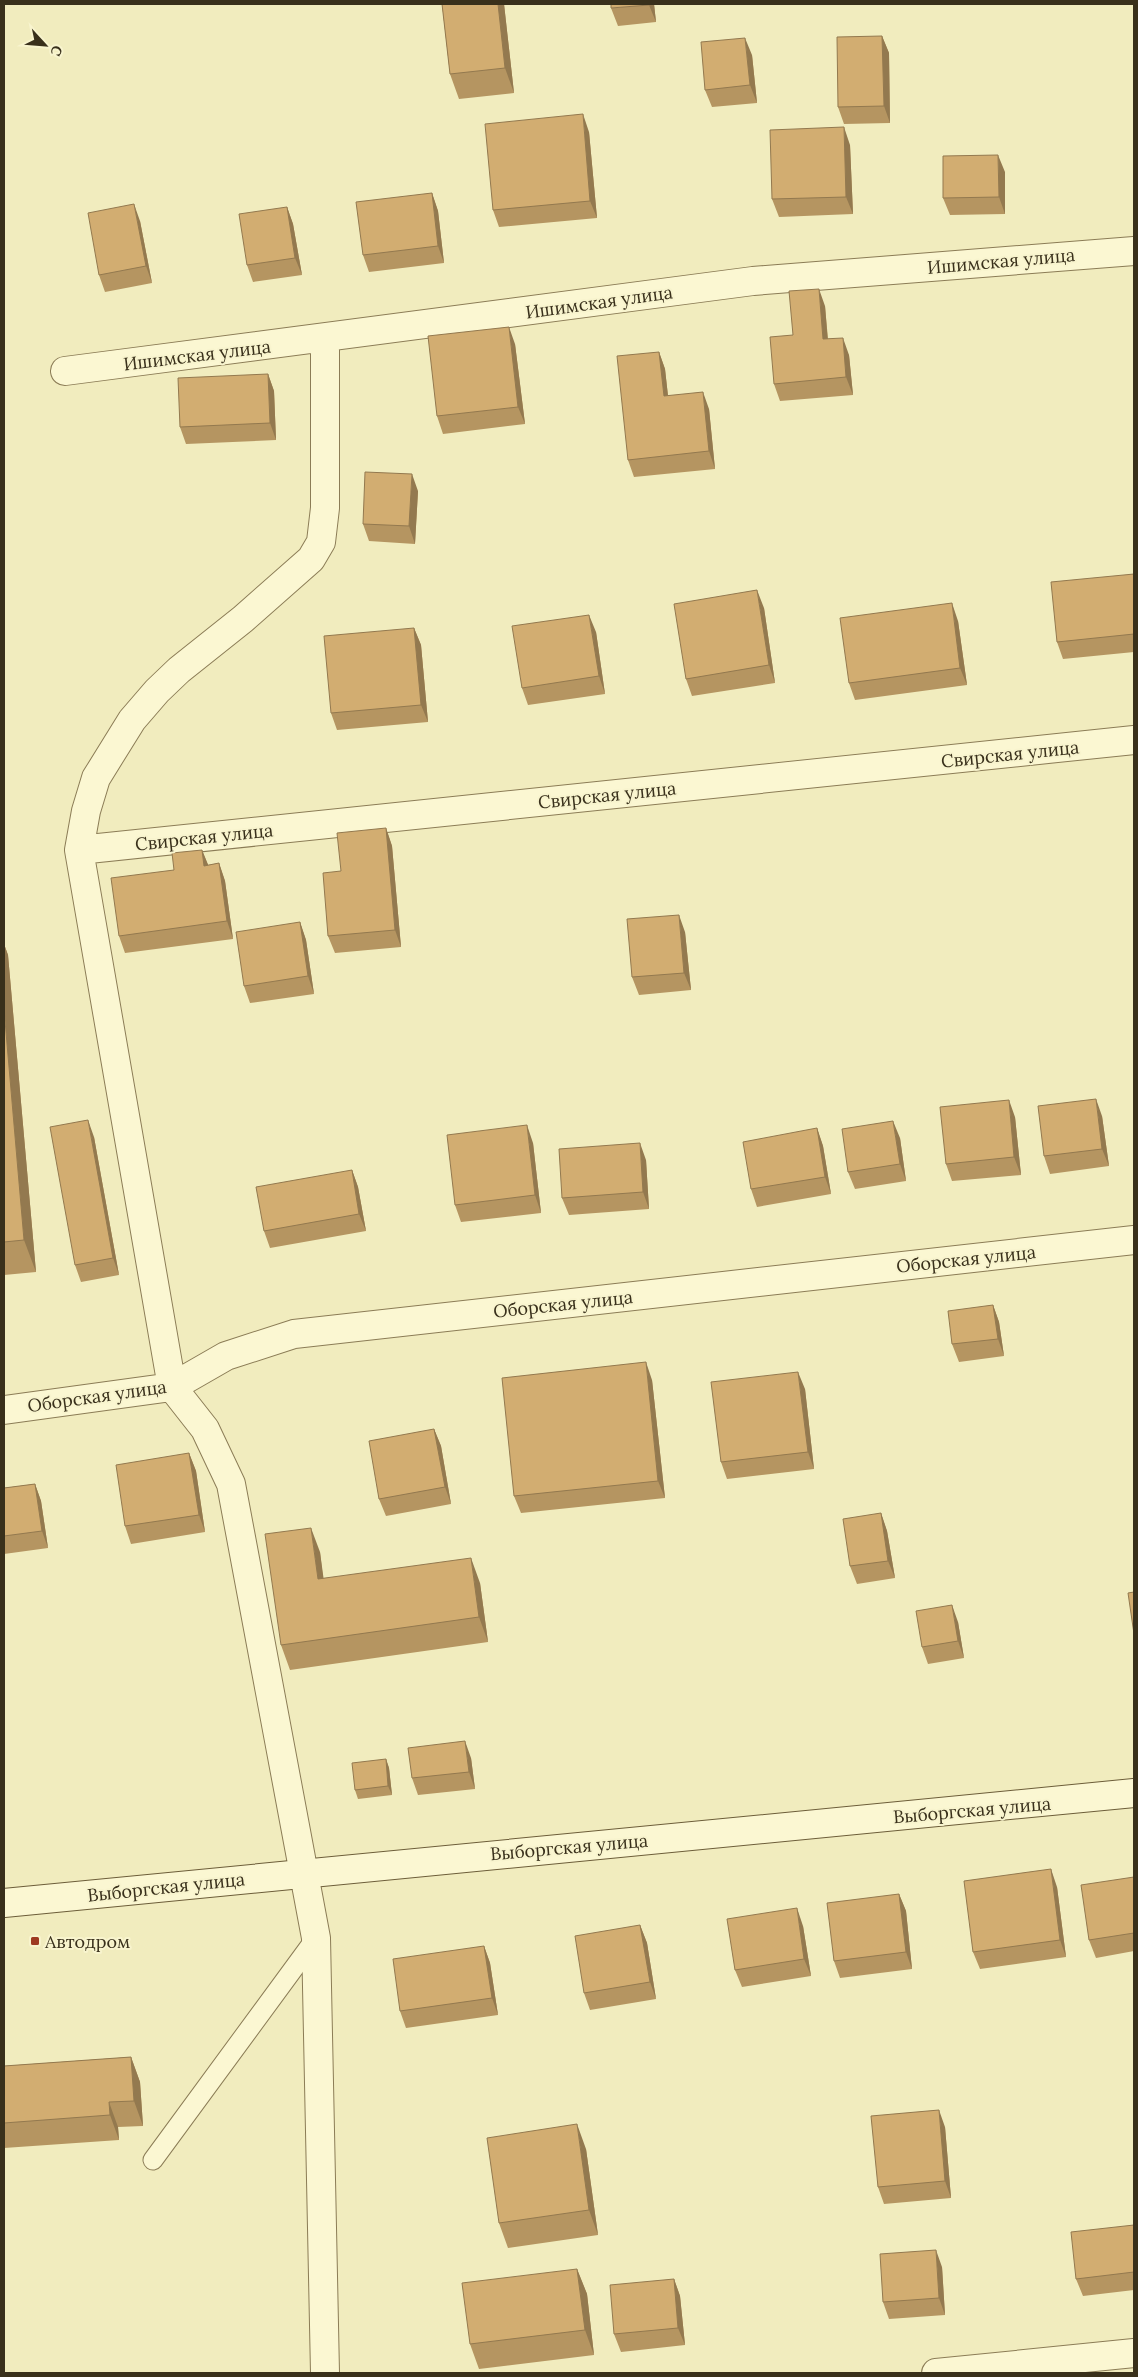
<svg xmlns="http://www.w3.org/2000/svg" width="1138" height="2377" font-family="Lora,serif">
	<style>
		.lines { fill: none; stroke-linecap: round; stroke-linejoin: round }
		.lane-casing { stroke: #8b7c56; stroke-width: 21 }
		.street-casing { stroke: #8b7c56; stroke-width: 30 }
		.secondary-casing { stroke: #6c5d39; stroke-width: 30 }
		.lane { stroke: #fbf7d2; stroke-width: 19 }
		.street { stroke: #fbf7d2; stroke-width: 28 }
		.secondary { stroke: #fbf7d2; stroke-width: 28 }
		.wall { fill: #b59561 }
		.shaded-wall { fill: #93794f }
		.building { fill: #d2ad71; stroke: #93794f }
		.poi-dot { fill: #9e3a21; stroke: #f8f4ce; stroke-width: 2 }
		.labels { text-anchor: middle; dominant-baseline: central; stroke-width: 4; stroke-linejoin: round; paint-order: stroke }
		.street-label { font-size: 18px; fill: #39301b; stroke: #f8f4ce }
		.poi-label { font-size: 18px; fill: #39301b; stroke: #f8f4ce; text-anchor: start }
	</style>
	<rect width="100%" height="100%" fill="#f1ecbe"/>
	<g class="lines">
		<defs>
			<path id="lane" d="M153,2160L316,1938"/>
			<path id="street" d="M65,371L753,281L1134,251
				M79,850L1134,740
				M4,1410L172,1387L226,1356L294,1334L1134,1240
				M325,2373L316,1938L231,1484L205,1429L172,1387L79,850L86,811L96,778L132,720L157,691L179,670L243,619L311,559L321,542L325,508V338
				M936,2373L1134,2353"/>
			<path id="secondary" d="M4,1903L1134,1793"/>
		</defs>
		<use href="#lane" class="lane-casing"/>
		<use href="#street" class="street-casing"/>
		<use href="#secondary" class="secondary-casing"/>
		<use href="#lane" class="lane"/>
		<use href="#street" class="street"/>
		<use href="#secondary" class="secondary"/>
	</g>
	<path class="wall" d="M442,4H504L514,93L459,99L450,74Z
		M654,4L656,22L618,26L611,8Z
		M882,36L889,53L890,123L844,124L838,107Z
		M752,55L757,103L712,107L705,90Z
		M589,132L597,218L499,227L493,210Z
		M850,145L853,214L779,217L772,199Z
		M1005,172V214L950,215L943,198Z
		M432,193L438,211L444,263L369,272L363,255Z
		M287,207L293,224L302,275L253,282L247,265Z
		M140,221L152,283L105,292L99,275Z
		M825,306L828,339L849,355L853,395L780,401L774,384L793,335Z
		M515,344L525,424L443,434L437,416Z
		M659,352L665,369L668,396L709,409L715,469L634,477L628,460Z
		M268,374L274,391L276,440L186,444L180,427Z
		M418,491L415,544L369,541L363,524Z
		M1134,574V652L1063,659L1057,642Z
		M764,608L775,683L692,696L686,679Z
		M958,621L967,685L855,700L849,683Z
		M414,628L421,645L428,722L337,730L331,713Z
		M596,632L605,694L528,705L522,688Z
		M386,828L392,846L401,947L335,953L328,936L341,871Z
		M202,850L208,865L219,863L225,881L233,939L125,953L119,936L174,870Z
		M300,922L306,940L314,994L250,1003L244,986Z
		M685,932L691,990L639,995L632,977Z
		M4,944L8,955L36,1272L4,1275Z
		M1102,1116L1109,1166L1050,1174L1044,1156Z
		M1015,1117L1021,1175L952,1181L946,1164Z
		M817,1128L823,1146L831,1194L757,1207L751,1189Z
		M94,1137L119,1275L81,1282L75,1265Z
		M900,1138L906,1181L855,1189L848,1172Z
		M533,1143L541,1213L461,1222L455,1205Z
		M646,1160L649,1209L569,1215L562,1198Z
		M352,1170L358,1187L366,1231L270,1248L264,1231Z
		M993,1305L999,1322L1004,1356L959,1362L952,1344Z
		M652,1380L665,1498L521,1513L514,1496Z
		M805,1389L814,1469L727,1479L721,1462Z
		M434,1429L441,1446L451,1504L386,1516L379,1499Z
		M189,1453L196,1471L205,1532L131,1544L125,1526Z
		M35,1484L41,1501L48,1548L4,1554V1488Z
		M881,1513L887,1531L895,1578L857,1584L850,1566Z
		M320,1552L323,1578L480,1583L488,1642L290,1670L281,1645Z
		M958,1622L964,1658L928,1664L922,1647Z
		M471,1758L475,1789L418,1795L412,1778Z
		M386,1759L389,1768L392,1795L358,1799L355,1790Z
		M1134,1877V1951L1096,1958L1089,1940Z
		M1057,1887L1066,1957L980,1969L973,1952Z
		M899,1894L906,1911L912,1969L840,1978L834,1961Z
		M640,1925L647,1943L656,1999L590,2010L584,1993Z
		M803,1926L811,1976L742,1987L735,1970Z
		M484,1946L490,1963L498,2015L406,2028L400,2011Z
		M131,2057L140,2082L143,2126L118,2127L119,2140L4,2148V2066Z
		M945,2127L951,2198L884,2204L878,2187Z
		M586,2149L598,2235L508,2248L499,2223Z
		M1134,2225V2290L1083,2296L1076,2279Z
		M942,2267L945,2315L889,2319L883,2302Z
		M577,2269L587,2294L594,2355L479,2369L470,2344Z
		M674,2279L680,2296L685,2345L621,2352L614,2334Z"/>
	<path class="shaded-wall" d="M498,4H504L514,93L505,68Z
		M649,4H654L656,22L649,5Z
		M882,36L889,53L890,123L884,106Z
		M745,38L752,55L757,103L750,85Z
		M583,114L589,132L597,218L590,201Z
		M844,127L850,145L853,214L846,197Z
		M998,155L1005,172V214L999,197Z
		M432,193L438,211L444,263L438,246Z
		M134,204L140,221L152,283L146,266Z
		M287,207L293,224L302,275L295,258Z
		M819,289L825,306L829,356L823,339Z
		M509,327L515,344L525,424L518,407Z
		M843,338L849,355L853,395L846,377Z
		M659,352L665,369L670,414L664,396Z
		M268,374L274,391L276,440L270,423Z
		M703,392L709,409L715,469L709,451Z
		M412,474L418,491L415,544L409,526Z
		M757,590L764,608L775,683L769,665Z
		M952,603L958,621L967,685L960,668Z
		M589,615L596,632L605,694L599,676Z
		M414,628L421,645L428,722L421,705Z
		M386,828L392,846L401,947L395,930Z
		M202,850L209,867L204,866Z
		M219,863L225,881L233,939L227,921Z
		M679,915L685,932L691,990L684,973Z
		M300,922L306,940L314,994L308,976Z
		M4,944L8,955L36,1272L24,1240L4,1009Z
		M1096,1099L1102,1116L1109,1166L1102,1149Z
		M1009,1100L1015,1117L1021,1175L1014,1157Z
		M88,1120L94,1137L119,1275L113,1258Z
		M893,1121L900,1138L906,1181L900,1164Z
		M527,1125L533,1143L541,1213L535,1195Z
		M817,1128L823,1146L831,1194L825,1177Z
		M640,1143L646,1160L649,1209L643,1192Z
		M352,1170L358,1187L366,1231L359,1214Z
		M993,1305L999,1322L1004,1356L998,1339Z
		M646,1362L652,1380L665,1498L658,1481Z
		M798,1372L805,1389L814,1469L808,1452Z
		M434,1429L441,1446L451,1504L445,1487Z
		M189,1453L196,1471L205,1532L199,1515Z
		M35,1484L41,1501L48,1548L42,1531Z
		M881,1513L887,1531L895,1578L888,1561Z
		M311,1528L320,1552L327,1604L318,1579Z
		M471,1558L480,1583L488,1642L479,1617Z
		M952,1605L958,1622L964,1658L958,1641Z
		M465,1741L471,1758L475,1789L469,1772Z
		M386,1759L389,1768L392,1795L388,1786Z
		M1051,1869L1057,1887L1066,1957L1060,1940Z
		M899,1894L906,1911L912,1969L906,1952Z
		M797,1908L803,1926L811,1976L804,1959Z
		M640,1925L647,1943L656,1999L650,1982Z
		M484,1946L490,1963L498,2015L492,1998Z
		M131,2057L140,2082L143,2126L134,2101Z
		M109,2102L118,2127L119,2140L110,2115Z
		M939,2110L945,2127L951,2198L945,2181Z
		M577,2124L586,2149L598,2235L589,2210Z
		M936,2250L942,2267L945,2315L939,2298Z
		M577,2269L587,2294L594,2355L585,2330Z
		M674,2279L680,2296L685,2345L678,2328Z"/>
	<path class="building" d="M442,4H498L505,68L450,74Z
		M611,4H649V5L611,8Z
		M882,36L884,106L838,107L837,37Z
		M745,38L750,85L705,90L701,42Z
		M583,114L590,201L493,210L485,124Z
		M844,127L846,197L772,199L770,130Z
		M998,155L999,197L943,198V156Z
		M432,193L438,246L363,255L356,202Z
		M134,204L146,266L99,275L88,213Z
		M287,207L295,258L247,265L239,214Z
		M819,289L823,339L843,338L846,377L774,384L770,337L793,335L789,291Z
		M509,327L518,407L437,416L428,336Z
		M659,352L664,396L703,392L709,451L628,460L617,356Z
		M268,374L270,423L180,427L178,378Z
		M365,472L412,474L409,526L363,524Z
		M1134,574V634L1057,642L1051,582Z
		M757,590L769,665L686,679L674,604Z
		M952,603L960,668L849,683L840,618Z
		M589,615L599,676L522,688L512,626Z
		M414,628L421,705L331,713L324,636Z
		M386,828L395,930L328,936L323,873L341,871L337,833Z
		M202,850L204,866L219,863L227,921L119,936L111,878L174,870L172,853Z
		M679,915L684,973L632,977L627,919Z
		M300,922L308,976L244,986L236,932Z
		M4,1009L24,1240L4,1242Z
		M1096,1099L1102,1149L1044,1156L1038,1106Z
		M1009,1100L1014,1157L946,1164L940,1107Z
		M88,1120L113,1258L75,1265L50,1127Z
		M893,1121L900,1164L848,1172L842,1129Z
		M527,1125L535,1195L455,1205L447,1135Z
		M817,1128L825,1177L751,1189L743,1142Z
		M640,1143L643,1192L562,1198L559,1149Z
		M352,1170L359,1214L264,1231L256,1187Z
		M993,1305L998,1339L952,1344L948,1311Z
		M646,1362L658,1481L514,1496L502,1378Z
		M798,1372L808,1452L721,1462L711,1382Z
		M434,1429L445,1487L379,1499L369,1441Z
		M189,1453L199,1515L125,1526L116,1465Z
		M35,1484L42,1531L4,1536V1488Z
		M881,1513L888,1561L850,1566L843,1519Z
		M311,1528L318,1579L471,1558L479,1617L281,1645L265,1534Z
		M1134,1592V1634L1128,1593Z
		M952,1605L958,1641L922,1647L916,1611Z
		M465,1741L469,1772L412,1778L408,1748Z
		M386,1759L388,1786L355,1790L352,1763Z
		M1051,1869L1060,1940L973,1952L964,1881Z
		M1134,1877V1933L1089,1940L1081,1885Z
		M899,1894L906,1952L834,1961L827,1903Z
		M797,1908L804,1959L735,1970L727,1919Z
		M640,1925L650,1982L584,1993L575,1936Z
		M484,1946L492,1998L400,2011L393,1959Z
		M131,2057L134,2101L109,2102L110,2115L4,2123V2066Z
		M939,2110L945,2181L878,2187L871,2116Z
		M577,2124L589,2210L499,2223L487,2138Z
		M1134,2225V2272L1076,2279L1071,2232Z
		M936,2250L939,2298L883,2302L880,2254Z
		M577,2269L585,2330L470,2344L462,2283Z
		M674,2279L678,2328L614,2334L610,2285Z"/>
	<rect class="poi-dot" x="30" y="1936" width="10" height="10" rx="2.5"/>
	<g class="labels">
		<g class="street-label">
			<text transform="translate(1001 261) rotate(-5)">Ишимская улица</text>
			<text transform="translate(599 302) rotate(-8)">Ишимская улица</text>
			<text transform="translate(197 355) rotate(-7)">Ишимская улица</text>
			<text transform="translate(1010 754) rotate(-6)">Свирская улица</text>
			<text transform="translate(607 795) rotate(-6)">Свирская улица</text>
			<text transform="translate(204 837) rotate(-6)">Свирская улица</text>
			<text transform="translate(966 1259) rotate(-6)">Оборская улица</text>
			<text transform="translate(563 1304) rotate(-6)">Оборская улица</text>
			<text transform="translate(97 1396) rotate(-8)">Оборская улица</text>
			<text transform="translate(972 1810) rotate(-5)">Выборгская улица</text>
			<text transform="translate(569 1847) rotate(-5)">Выборгская улица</text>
			<text transform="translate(166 1887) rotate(-6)">Выборгская улица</text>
		</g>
		<g class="poi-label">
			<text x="45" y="1941">Автодром</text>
		</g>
	</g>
	<rect width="1138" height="2377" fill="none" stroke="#39301b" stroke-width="10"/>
	<g transform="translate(45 45) rotate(116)" stroke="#f8f4ce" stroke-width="4" paint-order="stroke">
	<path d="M0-4L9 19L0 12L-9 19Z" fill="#39301b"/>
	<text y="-8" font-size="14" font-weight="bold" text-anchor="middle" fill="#39301b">С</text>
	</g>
</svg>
